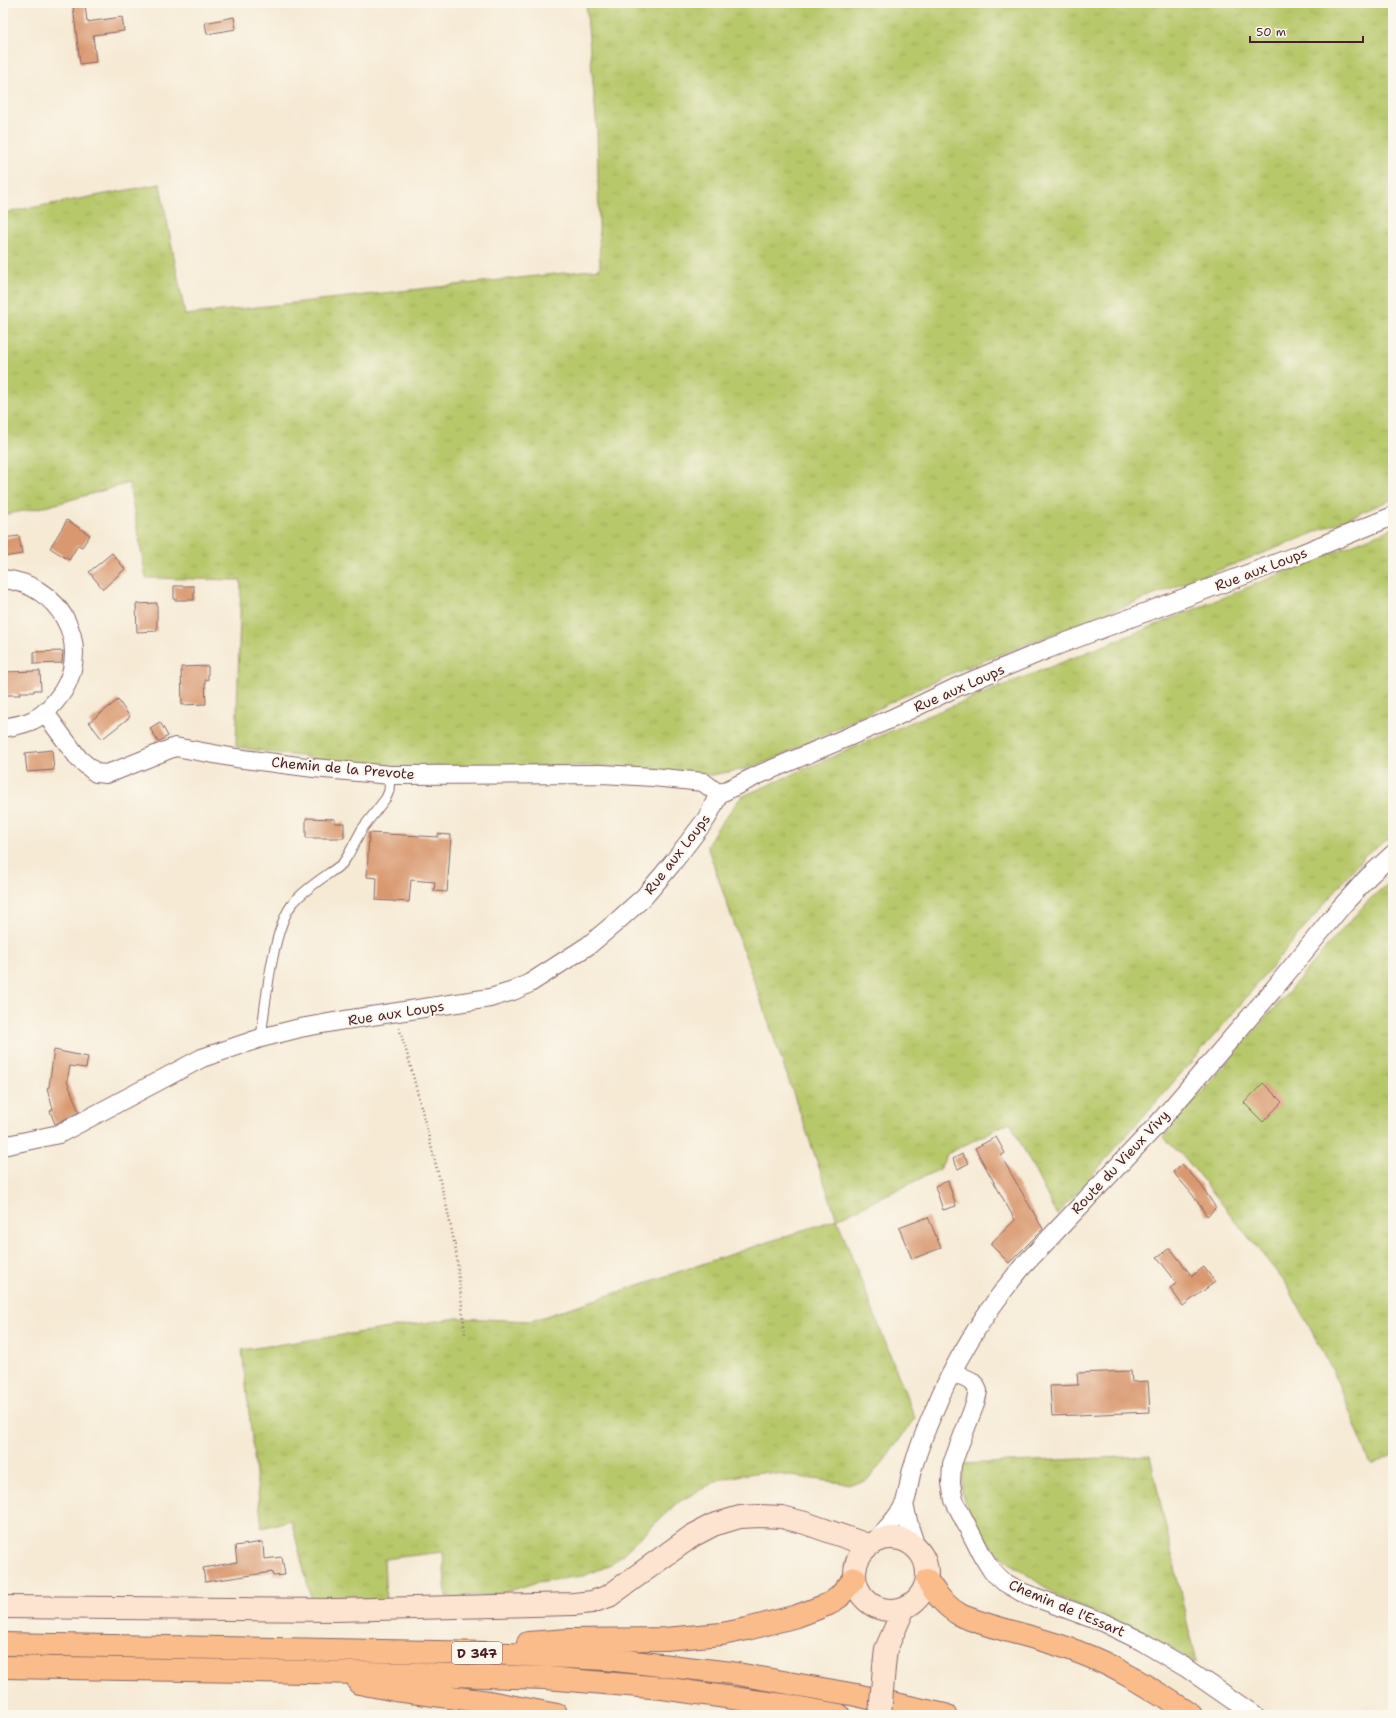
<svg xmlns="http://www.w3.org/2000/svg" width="1396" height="1718" font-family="'Shantell Sans',sans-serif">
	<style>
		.grass { fill: url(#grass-tufts); stroke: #80744a }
		.building { fill: #d9986f }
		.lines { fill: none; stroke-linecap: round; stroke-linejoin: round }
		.lane-casing { stroke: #866666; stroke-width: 11 }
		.street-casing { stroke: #866666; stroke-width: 20 }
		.secondary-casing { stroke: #866666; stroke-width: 24 }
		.highway-casing { stroke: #866666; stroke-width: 24 }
		.path { stroke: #866666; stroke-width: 2.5; stroke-dasharray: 1 3; stroke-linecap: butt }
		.lane { stroke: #fff; stroke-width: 9 }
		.street { stroke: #fff; stroke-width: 18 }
		.secondary { stroke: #fde4d1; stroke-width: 22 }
		.highway { stroke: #fabc8b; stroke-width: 22 }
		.secondary-bridge-casing { stroke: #866666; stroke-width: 24; stroke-linecap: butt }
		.secondary-bridge { stroke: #fde4d1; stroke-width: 22 }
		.labels { text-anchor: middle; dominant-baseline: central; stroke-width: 4; stroke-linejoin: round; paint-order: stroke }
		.shield { fill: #fbf7ec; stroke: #7f6065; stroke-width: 1 }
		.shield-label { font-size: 13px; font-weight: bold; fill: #4a1f2b }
		.street-label { font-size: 14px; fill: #4a1f2b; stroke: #fbf7ec }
	</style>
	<defs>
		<pattern id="grass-tufts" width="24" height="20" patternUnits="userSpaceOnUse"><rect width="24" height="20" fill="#b7c86a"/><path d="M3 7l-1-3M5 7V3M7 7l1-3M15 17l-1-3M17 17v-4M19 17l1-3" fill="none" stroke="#9fab5c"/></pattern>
	</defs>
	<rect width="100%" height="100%" fill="#fbf7ec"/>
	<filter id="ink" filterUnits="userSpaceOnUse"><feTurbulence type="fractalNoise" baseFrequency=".025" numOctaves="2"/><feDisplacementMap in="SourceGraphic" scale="8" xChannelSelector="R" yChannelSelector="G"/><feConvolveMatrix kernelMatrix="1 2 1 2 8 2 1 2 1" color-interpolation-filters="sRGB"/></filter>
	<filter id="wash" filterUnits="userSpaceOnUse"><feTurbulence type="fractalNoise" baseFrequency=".012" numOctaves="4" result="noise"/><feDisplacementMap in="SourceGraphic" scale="16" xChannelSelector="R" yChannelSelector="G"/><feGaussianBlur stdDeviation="0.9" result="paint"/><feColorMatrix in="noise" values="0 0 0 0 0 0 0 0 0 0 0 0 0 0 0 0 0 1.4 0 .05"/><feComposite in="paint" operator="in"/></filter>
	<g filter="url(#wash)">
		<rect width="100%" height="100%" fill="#f6ead5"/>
		<path class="grass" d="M586,3H1393V499L1294,541L947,675L774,759L746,769L711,775L601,766L373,767L236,747L241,580L146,578L129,483L49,506L3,515V213L160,184L185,315L600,269L597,130Z
			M1393,528V836L1366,854L1219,1030L1057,1215L1010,1122L947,1154L940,1169L837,1219L915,1418L884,1461L866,1481L850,1484L761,1472L720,1479L677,1503L611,1565L583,1576L537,1582L497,1595L446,1597L443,1552L384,1559L386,1605L312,1601L291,1520L262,1528L242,1350L457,1318L531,1321L837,1219L707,846L716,830L741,797L907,724L1153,626Z
			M1393,879V1456L1371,1464L1333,1371L1287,1285L1186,1159L1163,1137L1338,934L1369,900Z
			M1150,1456L1196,1663L1143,1632L1061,1598L1011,1564L991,1547L972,1518L962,1493V1464Z"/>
		<g id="blocks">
			<path class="building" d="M85,4L87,22L122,17L124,31L93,35L96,62L80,64L73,6Z
				M234,17L236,29L207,34L205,23Z
				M67,520L90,535L82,547L78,545L69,560L50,548Z
				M19,536L22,554L3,557V538Z
				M112,553L125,569L103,589L89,572Z
				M174,586H194V600H174Z
				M157,603V631L137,632L136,604Z
				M63,651L62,663L34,664V652Z
				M208,666V680H205L206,704L182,705L181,667Z
				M40,671L41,690H34V692H20V695H3V672Z
				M118,700L130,717L102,739L89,722Z
				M160,722L168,736L158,742L150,728Z
				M52,750L54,770L27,772L25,753Z
				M306,818L335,819V823H344V838H306Z
				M369,833L438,837V834L451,835L447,892L434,891L435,882L411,880L409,902L376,900L377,878L367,877Z
				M54,1050L88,1057L86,1068L70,1066L67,1081L79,1112L55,1124L50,1111L53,1109L47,1088L49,1087Z
				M1263,1083L1282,1102L1263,1122L1244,1103Z
				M996,1137L1005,1153L1001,1156L1043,1229L1009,1263L990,1244L1015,1220L975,1148Z
				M962,1154L969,1163L958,1169L953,1159Z
				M1182,1164L1201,1185L1216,1208L1207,1216L1192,1194L1173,1172Z
				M948,1181L956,1206L943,1210L935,1186Z
				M928,1217L941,1248L912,1259L899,1228Z
				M1170,1248L1192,1276L1204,1267L1215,1282L1183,1306L1170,1288L1177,1283L1157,1257Z
				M1131,1371L1132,1382L1148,1381L1150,1412L1052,1416L1050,1386L1078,1385L1077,1373Z
				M263,1542L264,1559L282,1557L285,1575L273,1576L272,1572L205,1582L203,1568L237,1562L235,1546Z"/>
		</g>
	</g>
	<g filter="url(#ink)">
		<use href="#blocks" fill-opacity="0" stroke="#866666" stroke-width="1"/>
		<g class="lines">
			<defs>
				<path id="lane" d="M261,1038C265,1006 273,924 294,902C307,887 326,876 342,864L347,857L362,829L386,798L389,791L390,775"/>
				<path id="street" d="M3,579C58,584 93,642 63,691C55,703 46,714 33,720C23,725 13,726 3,728
					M45,713L79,759L96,773L106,774L118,770L175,747L236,758L314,768L390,775L602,774L653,777L703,782L719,794
					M3,1146L59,1134L202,1058L261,1038L300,1028L345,1020L490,998L513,991L530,983L589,945L614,924L644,897L671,865L707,818L719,794L758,775L893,718L957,687L1048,649L1298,555L1393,516
					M952,1372L971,1381L975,1385L978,1391L975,1404L952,1464L951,1483L954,1500L982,1555L992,1571L1004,1582L1021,1592L1102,1622L1141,1641L1188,1669L1254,1715
					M904,1505L910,1529L916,1547
					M875,1541C885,1530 897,1519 904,1505C908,1495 909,1481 912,1470C918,1451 925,1431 933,1413C955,1359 986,1310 1023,1266L1155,1127L1273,990L1341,907L1368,877L1393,854"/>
				<path id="secondary" d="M855 1574a36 36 0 1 1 72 0a36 36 0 1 1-72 0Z
					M3,1607L336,1610L574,1604L592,1602L609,1596L692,1536L713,1525L740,1517L760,1516L782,1517L805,1523L868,1545
					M884,1667L886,1649L904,1608"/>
				<path id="highway" d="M927,1580C937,1596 946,1607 962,1616C1000,1631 1040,1637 1078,1652C1119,1667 1156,1692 1192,1715
					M528,1643L568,1640L665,1639L722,1634L747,1629L797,1616L829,1604L839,1597L855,1578
					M3,1644L489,1653L606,1659L732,1673L856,1695L945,1715
					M3,1667L421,1674L546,1678L662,1688L790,1706L839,1715
					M359,1683L395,1690L489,1702L557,1715"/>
			</defs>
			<use href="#lane" class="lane-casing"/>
			<use href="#street" class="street-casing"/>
			<use href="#secondary" class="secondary-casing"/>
			<use href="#highway" class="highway-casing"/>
			<path class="path" d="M399,1028L409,1060L446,1204L456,1251L465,1334"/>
			<use href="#lane" class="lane"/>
			<use href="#street" class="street"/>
			<use href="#secondary" class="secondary"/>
			<use href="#highway" class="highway"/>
			<defs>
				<path id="secondary-bridge" d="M880,1715L884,1667"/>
			</defs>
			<use href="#secondary-bridge" class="secondary-bridge-casing"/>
			<use href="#secondary-bridge" class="secondary-bridge"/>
		</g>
	</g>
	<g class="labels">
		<rect class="shield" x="452" y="1642" width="50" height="22" rx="3"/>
		<g class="shield-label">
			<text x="477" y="1653">D 347</text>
		</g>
		<g class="street-label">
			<text transform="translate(1261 569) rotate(-21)">Rue aux Loups</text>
			<text transform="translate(959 688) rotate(-24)">Rue aux Loups</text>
			<text transform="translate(343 768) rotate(5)">Chemin de la Prevote</text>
			<text transform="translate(677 854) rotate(-52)">Rue aux Loups</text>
			<text transform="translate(396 1013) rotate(-9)">Rue aux Loups</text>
			<text transform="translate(1120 1162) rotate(-47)">Route du Vieux Vivy</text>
			<text transform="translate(1067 1608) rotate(23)">Chemin de l'Essart</text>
		</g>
	</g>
	<rect width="1396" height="1718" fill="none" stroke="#fbf7ec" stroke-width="16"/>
	<path d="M1250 36v6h113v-6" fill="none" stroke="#4a1f2b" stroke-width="2"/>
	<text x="1256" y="36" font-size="12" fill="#4a1f2b" stroke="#fbf7ec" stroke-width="3" paint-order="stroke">50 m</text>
</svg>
